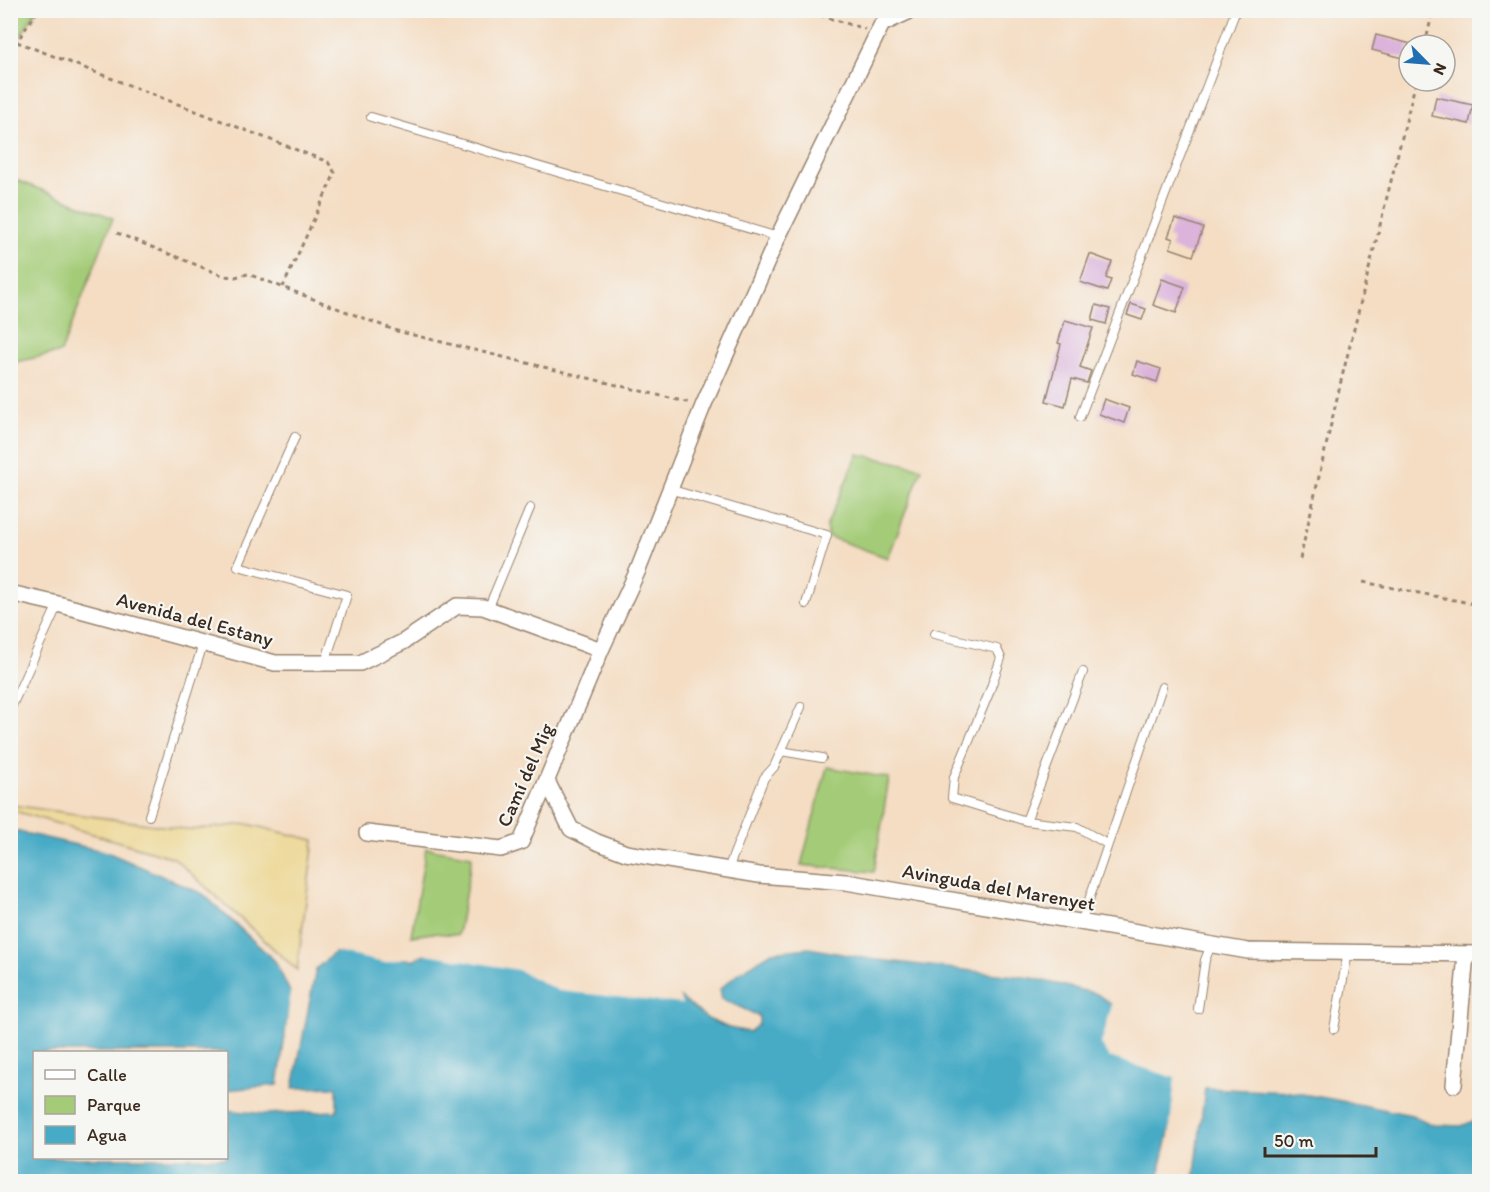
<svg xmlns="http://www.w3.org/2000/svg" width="1490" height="1192" font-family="Itim,sans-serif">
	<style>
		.green { fill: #a4cc78; stroke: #707b4b; stroke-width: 1.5 }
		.sand { fill: #eeda9e; stroke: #94825e; stroke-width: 1.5 }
		.water { fill: #46abc6; stroke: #406a72; stroke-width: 1.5 }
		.pier { fill: #f4ddc3 }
		.building { fill: #dbb3db }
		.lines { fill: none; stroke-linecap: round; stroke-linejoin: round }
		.service-casing { stroke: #988470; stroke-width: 10 }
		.minor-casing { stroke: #988470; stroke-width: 18 }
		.path { stroke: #988470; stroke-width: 3; stroke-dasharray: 4.5 4.5; stroke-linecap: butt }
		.service { stroke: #fff; stroke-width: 8 }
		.minor { stroke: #fff; stroke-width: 15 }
		.labels { text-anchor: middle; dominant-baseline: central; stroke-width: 4.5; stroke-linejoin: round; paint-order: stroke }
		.street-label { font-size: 20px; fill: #3b2a1e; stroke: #f6f6f2 }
	</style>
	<rect width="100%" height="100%" fill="#f6f6f2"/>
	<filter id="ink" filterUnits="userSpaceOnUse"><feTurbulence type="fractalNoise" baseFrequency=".0167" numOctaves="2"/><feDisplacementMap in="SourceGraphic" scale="12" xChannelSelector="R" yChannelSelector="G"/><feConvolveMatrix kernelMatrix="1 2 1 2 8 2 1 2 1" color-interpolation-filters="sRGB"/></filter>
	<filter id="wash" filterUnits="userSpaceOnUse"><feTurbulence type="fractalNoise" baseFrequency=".008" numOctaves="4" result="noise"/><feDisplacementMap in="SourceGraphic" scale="24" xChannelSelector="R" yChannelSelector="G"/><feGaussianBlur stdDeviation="1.35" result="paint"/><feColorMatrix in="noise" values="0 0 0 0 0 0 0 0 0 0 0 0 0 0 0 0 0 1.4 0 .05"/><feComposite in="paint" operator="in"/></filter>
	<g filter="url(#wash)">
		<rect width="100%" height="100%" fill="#f4ddc3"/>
		<path class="green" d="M11,10L36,11L11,52L10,11Z
			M11,178L113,218L61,352L11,363Z
			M858,454L922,468L888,558L829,537L826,527Z
			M827,767L889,778L874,872L801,865Z
			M426,848L472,856L458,935L433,933L411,936Z"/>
		<path class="sand" d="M11,805L191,830L247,824L314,840L297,970L174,858L11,810Z"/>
		<path class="water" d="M11,830L107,852L203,894L275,961L291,994L278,1085L227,1090L226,1052H34V1158H226L227,1110L264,1114L337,1111V1087L293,1088L316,969L335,952L414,960L438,946L525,960L561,986L678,996L708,1019L729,1028L749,1032L759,1024V1016L722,999L720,989L740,972L772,952L809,948L870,959L1032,978L1097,994L1116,1008L1109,1051L1136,1062L1174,1070L1178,1097L1161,1165L1159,1181L11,1182Z
			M1205,1088L1290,1092L1331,1099L1412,1115L1433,1125L1461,1126L1479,1119V1181H1194Z"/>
		<path class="pier" d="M439,943L510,954L530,959L562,983L678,993L682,1004L559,991L518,970L421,953Z
			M335,949L408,957L385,963L331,951Z
			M291,986L294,994L280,1087Z
			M1113,1002L1119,1008L1115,1025L1112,1049L1137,1059L1177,1069L1181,1097L1167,1157L1175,1078L1109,1057L1101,1044Z"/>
		<g id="blocks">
			<path class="building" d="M1376,35L1411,44L1409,45L1407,59L1372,50Z
				M1436,97L1473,105L1469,124L1432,116Z
				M1175,218L1203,228L1193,256L1170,248L1173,239L1168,237Z
				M1090,254L1112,262L1106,278L1111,280L1107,291L1080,282Z
				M1162,279L1185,287L1176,313L1153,305Z
				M1131,304L1146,309L1142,320L1127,315Z
				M1096,305L1110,309L1106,324L1092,320Z
				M1065,320L1093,328L1080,367L1091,371L1087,383L1072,379L1065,406L1046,401L1061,344L1058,343Z
				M1137,361L1161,369L1157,382L1133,374Z
				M1104,399L1129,408L1124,423L1099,414Z"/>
		</g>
	</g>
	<g filter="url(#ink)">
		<use href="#blocks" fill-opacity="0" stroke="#988470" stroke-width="1.5"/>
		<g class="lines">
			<defs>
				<path id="service" d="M371,117L778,237
					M1080,417L1236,10
					M295,437L238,566L347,595L325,663
					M669,489L827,535L806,604
					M488,609L530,508
					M934,634L997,649L1001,658L989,693L954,777L952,798L1026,821L1077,827L1107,844
					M10,710L58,604
					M781,751L822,758
					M149,816L203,644
					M1026,821L1083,672
					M728,869L764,778L774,767L801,707
					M1081,923L1162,687
					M1198,1009L1205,960L1211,945
					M1334,1029L1348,952"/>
				<path id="minor" d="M10,593L58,604L275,663H360L403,642L457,606L483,607L601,650
					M547,781L571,829L597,842L626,853L759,875L846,882L1248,951L1480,954
					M367,833L501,849L521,842L601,650L638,570L703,406L778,237L882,24L912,10
					M1454,1085L1466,954"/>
			</defs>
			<use href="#service" class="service-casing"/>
			<use href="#minor" class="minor-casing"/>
			<path class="path" d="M803,10L865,29
				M17,42L328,162L335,173L283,287
				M1425,45L1433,10
				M10,52L38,10
				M117,233L224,276L235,277L248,274L397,331L690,403
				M1300,559L1340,385L1416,81
				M1363,582L1480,605"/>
			<use href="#service" class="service"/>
			<use href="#minor" class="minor"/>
		</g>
	</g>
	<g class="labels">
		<g class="street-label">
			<text transform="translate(195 619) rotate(15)">Avenida del Estany</text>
			<text transform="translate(525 775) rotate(-66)">Camí del Mig</text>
			<text transform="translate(999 887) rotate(10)">Avinguda del Marenyet</text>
		</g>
	</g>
	<rect width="1490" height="1192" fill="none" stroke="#f6f6f2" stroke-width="36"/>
	<rect x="33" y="1051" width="195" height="108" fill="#f6f6f2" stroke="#aba49d" stroke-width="1.5"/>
	<rect x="45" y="1070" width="30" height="9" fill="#ffffff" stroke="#aba49d" stroke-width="1.5"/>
	<text x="87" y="1081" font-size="18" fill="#3b2a1e">Calle</text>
	<rect x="45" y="1096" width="30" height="18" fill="#a4cc78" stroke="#aba49d" stroke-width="1.5"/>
	<text x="87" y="1111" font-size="18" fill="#3b2a1e">Parque</text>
	<rect x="45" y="1126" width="30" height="18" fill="#46abc6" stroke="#aba49d" stroke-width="1.5"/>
	<text x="87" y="1141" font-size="18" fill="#3b2a1e">Agua</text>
	<g transform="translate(1427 63) rotate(115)"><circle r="28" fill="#f6f6f2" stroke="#aba49d" stroke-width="1.5"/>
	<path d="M0-4.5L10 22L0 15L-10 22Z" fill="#1f6fb2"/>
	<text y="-9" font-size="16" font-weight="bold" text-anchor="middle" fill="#3b2a1e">N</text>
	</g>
	<path d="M1265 1147v9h111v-9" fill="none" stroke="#3b2a1e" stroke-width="3"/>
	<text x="1274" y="1147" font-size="18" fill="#3b2a1e" stroke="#f6f6f2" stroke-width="4.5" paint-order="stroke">50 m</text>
</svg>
